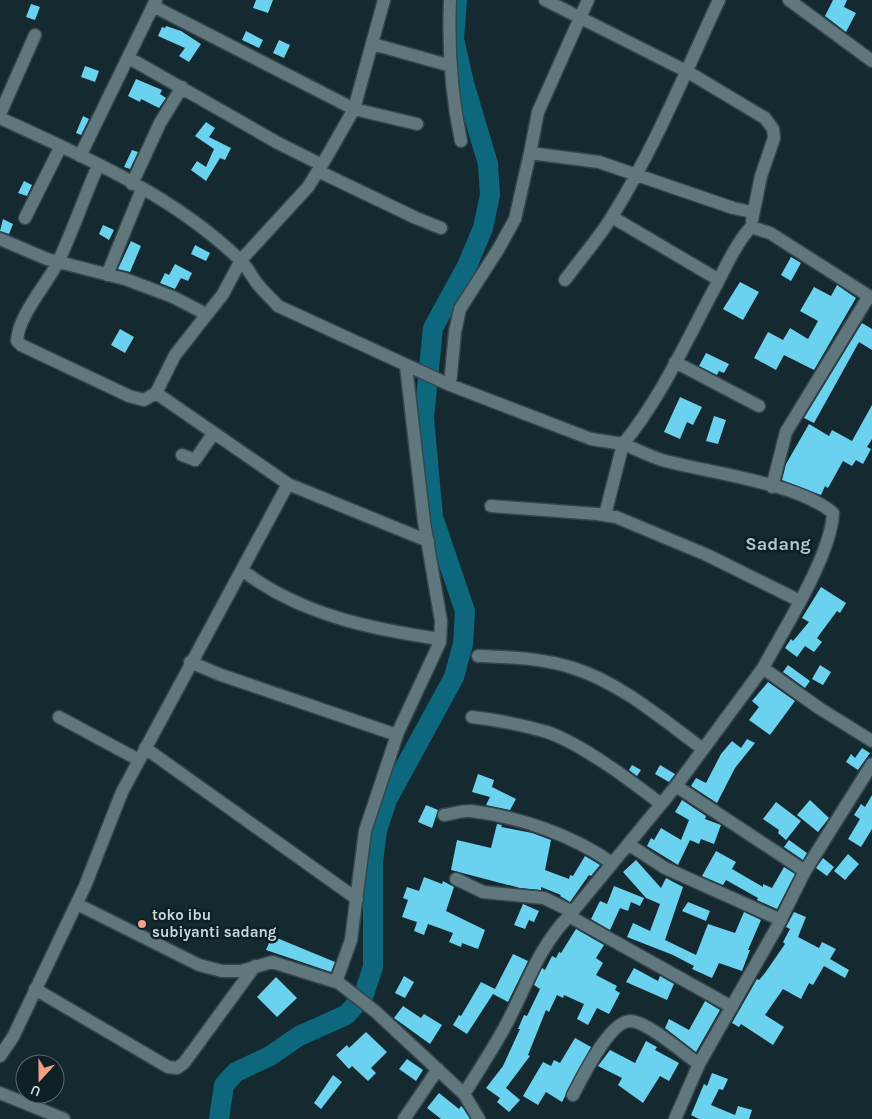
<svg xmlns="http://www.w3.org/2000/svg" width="872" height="1119" font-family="Karla,sans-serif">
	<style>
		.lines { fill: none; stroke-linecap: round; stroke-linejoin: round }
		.river { stroke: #0d687d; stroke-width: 20 }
		.building { fill: #6ad2ef }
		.minor-casing { stroke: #35454a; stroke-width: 15 }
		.minor { stroke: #60777e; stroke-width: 12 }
		.poi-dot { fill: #f39f84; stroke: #0c2026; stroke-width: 2 }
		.labels { text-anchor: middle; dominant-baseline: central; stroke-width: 5; stroke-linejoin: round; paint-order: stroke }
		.poi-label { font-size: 15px; font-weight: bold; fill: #cad6da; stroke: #0c2026; text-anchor: start }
		.quarter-label { font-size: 18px; font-weight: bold; fill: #afc7cf; stroke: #0c2026 }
	</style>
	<rect width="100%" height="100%" fill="#152a30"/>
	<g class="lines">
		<path class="river" d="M219,1119L224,1085L236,1072L270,1056L299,1036L346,1015L363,997L373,967V862L377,830L387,800L454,677L463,644L465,611L433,517L424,418L433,328L467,266L483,228L490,195L488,164L464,83L454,39L457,0"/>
	</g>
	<path class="building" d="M256,0H273L268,13L253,8Z
		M833,0H847L844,7L856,13L846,32L825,16Z
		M31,4L40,7L35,20L26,17Z
		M166,26L181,31L201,44L189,62L179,56L185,48L158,36L162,27L165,28Z
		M246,31L263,40L259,48L242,40Z
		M279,40L290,45L284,58L273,53Z
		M85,66L99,71L95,82L81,77Z
		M136,79L162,90L160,94L166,98L159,108L141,99L140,102L128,96Z
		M83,116L89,119L81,135L76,133Z
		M206,122L215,128L209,137L231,148L225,160L220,158L206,181L191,170L197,161L206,167L214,149L195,136Z
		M132,150L138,152L130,169L124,167Z
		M24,181L32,185L27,196L18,193Z
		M3,219L13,224L9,234L0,231Z
		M103,225L114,230L109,240L99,234Z
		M131,241L141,246L130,272L118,269Z
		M195,245L210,253L206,261L191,254Z
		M791,257L801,263L791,281L781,275Z
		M175,264L192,273L188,281L181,278L175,289L160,283L165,273L169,275Z
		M740,282L759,292L743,320L723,309Z
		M837,285L856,298L814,370L784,355L776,370L754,358L768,332L783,340L790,328L808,339L818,321L800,311L814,287L831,296Z
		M862,323L872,329V350L859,342L814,423L804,418Z
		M120,329L134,337L125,353L111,345Z
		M706,353L729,364L724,373L719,371L717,375L699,366Z
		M680,397L702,407L693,425L687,422L680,439L664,432Z
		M872,405V439L867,447L871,449L863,464L856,460L852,466L843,461L828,488L825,486L821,495L782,480L786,464L809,424L829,436L832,430L852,441Z
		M714,416L726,420L718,444L706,441Z
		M821,587L846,603L840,613L837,611L817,638L822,642L814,652L805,646L797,657L785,648L791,639L793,641L809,622L802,618Z
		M788,665L810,681L805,688L783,672Z
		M820,665L831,672L823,685L812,679Z
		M768,682L795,701L770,735L749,720L759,707L752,701Z
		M747,739L755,743L735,768L717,803L691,786L696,778L706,783L721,754L732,741L741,748Z
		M862,748L870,753L858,770L846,762L851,754L855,758Z
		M632,765L641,770L637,776L629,770Z
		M660,765L675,774L669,782L655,774Z
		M478,774L494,780L492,787L516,799L510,810L486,805L490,797L472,792Z
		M872,795V829L861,847L848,839L860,819L854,815L861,804L865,807Z
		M682,800L706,816L705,819L721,825L714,844L701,839L699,844L690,840L678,865L647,846L651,838L654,840L661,828L681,840L689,820L675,812Z
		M810,800L829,818L818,832L797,815Z
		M776,802L801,821L786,840L778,833L779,830L763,819Z
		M426,805L438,810L432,828L418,822Z
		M497,824L502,825L501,827L532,833L551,840L545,870L569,879L570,875L573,876L585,856L600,865L591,876L589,875L570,902L560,896L561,895L541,887V890L520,888L451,870L457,840L491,848Z
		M789,840L807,853L803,860L784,847Z
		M716,851L736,862L732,869L763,887V884L772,888L784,867L795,874L777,909L757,900L758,898L726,880L723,885L702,876Z
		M848,854L859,864L845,880L834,871Z
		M823,858L834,867L827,876L816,868Z
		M636,860L661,888L666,878L683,887L665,940L696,955L708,924L735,933L744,912L761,920L748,950H750L742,971L719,963L712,978L692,969L694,966L673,955L627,937L633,923L650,931L660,904L646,898L623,872Z
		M424,877L442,884L443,881L454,887L446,911L485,930L478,949L462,943L461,947L449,942L453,933L428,924L424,935L414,931L417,922L402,917L408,900L403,898L407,887L419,891Z
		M614,886L644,898L640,906L631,902L628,911L620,908L610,930L591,919L600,901L607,904Z
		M688,902L710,911L706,921L682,911Z
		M523,904L539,911L534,922L529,920L525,929L514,925Z
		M794,912L806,917L798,937L819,948L822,942L836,949L830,959L849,970L845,978L824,966L813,985L809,983L801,999L783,989L765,1015L784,1027L773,1045L741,1024L739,1027L732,1023L757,979L759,980L765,973L785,944L783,942L790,929L786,927Z
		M576,929L604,945L596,958L603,963L596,975L617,986L615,990L620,993L609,1014L597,1008L588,1025L577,1019L584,1004L564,995L563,998L557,995L549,1012L546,1010L528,1055L530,1056L506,1088L520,1100L509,1112L497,1102L500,1098L486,1088L503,1066L520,1029H518L524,1015L527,1016L540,989L534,985L542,968L545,970L552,956L556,958L559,952L561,953Z
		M272,936L335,962L331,972L266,950Z
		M513,954L528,961L508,1002L493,994L467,1034L453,1025L459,1015L461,1016L481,982L495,989Z
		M634,968L658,981L660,976L674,984L667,1000L626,982Z
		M404,976L414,982L405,998L395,993Z
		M276,977L297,998L277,1017L257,997Z
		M705,1001L720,1010L696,1052L665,1028L669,1019L689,1030Z
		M403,1006L421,1018L424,1014L442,1025L430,1044L394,1018Z
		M366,1032L387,1052L371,1068L376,1073L368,1081L352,1066L349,1069L336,1055L347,1045L349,1048Z
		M575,1038L591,1047L562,1102L546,1092L538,1105L523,1096L543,1062L551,1066L554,1060L560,1063Z
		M646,1041L657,1047L655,1050L679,1063L669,1081L660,1076L643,1103L618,1085L622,1078L598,1066L610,1050L635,1063Z
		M407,1059L423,1070L416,1081L399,1069Z
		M712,1073L728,1079L723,1090L719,1089L711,1105L735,1115L738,1106L752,1110L749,1119H699L691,1115L704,1084L707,1086Z
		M333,1075L342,1082L321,1109L314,1103Z
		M439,1093L459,1109L461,1106L463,1108L470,1119H441L427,1108Z"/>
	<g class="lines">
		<defs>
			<path id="minor" d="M450,0C448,48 451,94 461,141
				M545,0L688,72L765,118L773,129L774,138L761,176L752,220
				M588,0L538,112L530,153L599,162L733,208L752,212
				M789,0L872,61
				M153,6L354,109L417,124
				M373,44L451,66
				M129,58L278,143L322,165
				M0,114L35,35
				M0,118C83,156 173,195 239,259C248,267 252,278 260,287C265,293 272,299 278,306L450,385L591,439L623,444C660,399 685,344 712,293C724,271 734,246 751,227L770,233L872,298
				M80,156L156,0
				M98,166C84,197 73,231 58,262C47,284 18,316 17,341L21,345L129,396L144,400L156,393
				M318,171L416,218L441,228
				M132,184L160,123L182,87
				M612,217L719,280
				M25,218L61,146
				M0,239L47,259L125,279L173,297L206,314
				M107,275L142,189
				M565,280C581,258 599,238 613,215C655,147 685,73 719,0
				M675,362L759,406
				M450,385L455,332L460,309L499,248L515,219L530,153
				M182,455L195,460L213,434
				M288,484L428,541
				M772,487L786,432L869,296
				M491,506L597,514L616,517L707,555L800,601
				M605,515L623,444C636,449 649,456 662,460C709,473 798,483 833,513C831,556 784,629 763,668L819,708L872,741
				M242,570C299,614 370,629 440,639
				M478,656C510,657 542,658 573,668C621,683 663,720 703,749
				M190,662L221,675L397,735
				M59,717L139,760
				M472,717C497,720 523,725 547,732C582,744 631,781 661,804
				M145,748L357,899
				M676,786L763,668
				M444,815C453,814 463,810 471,811C520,817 572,835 612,863
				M628,844L665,868L781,920
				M456,879L483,892L544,898L573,912
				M77,904L199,965L222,971H241L272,962L339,983L376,1012L464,1094L479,1119
				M569,916L676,786L805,871
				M336,982L351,940L365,831L398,732L440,642L441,621L424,522L406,366
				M35,989L168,1067L177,1068L184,1063L255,966
				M0,1056L13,1037L85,886L122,792L288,484L156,393L175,355L223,294L241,260L308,187L326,158L354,109L384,0
				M0,1093L64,1119
				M464,1094C479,1070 495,1046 508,1021C528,983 538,948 569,916L732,1007
				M573,1095C582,1078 610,1020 631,1021C648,1022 684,1054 699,1064
				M404,1119L438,1069
				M675,1119L699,1064L777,927L805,871L872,764"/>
		</defs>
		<use href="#minor" class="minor-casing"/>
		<use href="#minor" class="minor"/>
	</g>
	<circle class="poi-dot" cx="142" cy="924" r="5"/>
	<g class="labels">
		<g class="poi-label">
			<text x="152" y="915">toko ibu<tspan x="152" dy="17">subiyanti sadang</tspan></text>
		</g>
		<g class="quarter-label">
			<text x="778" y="544">Sadang</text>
		</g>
	</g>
	<g transform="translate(40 1079) rotate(201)"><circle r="24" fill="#0c2026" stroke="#58696e"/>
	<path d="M0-4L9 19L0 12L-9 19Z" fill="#f39f84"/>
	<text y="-8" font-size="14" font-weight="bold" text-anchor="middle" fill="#cad6da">U</text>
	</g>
</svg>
